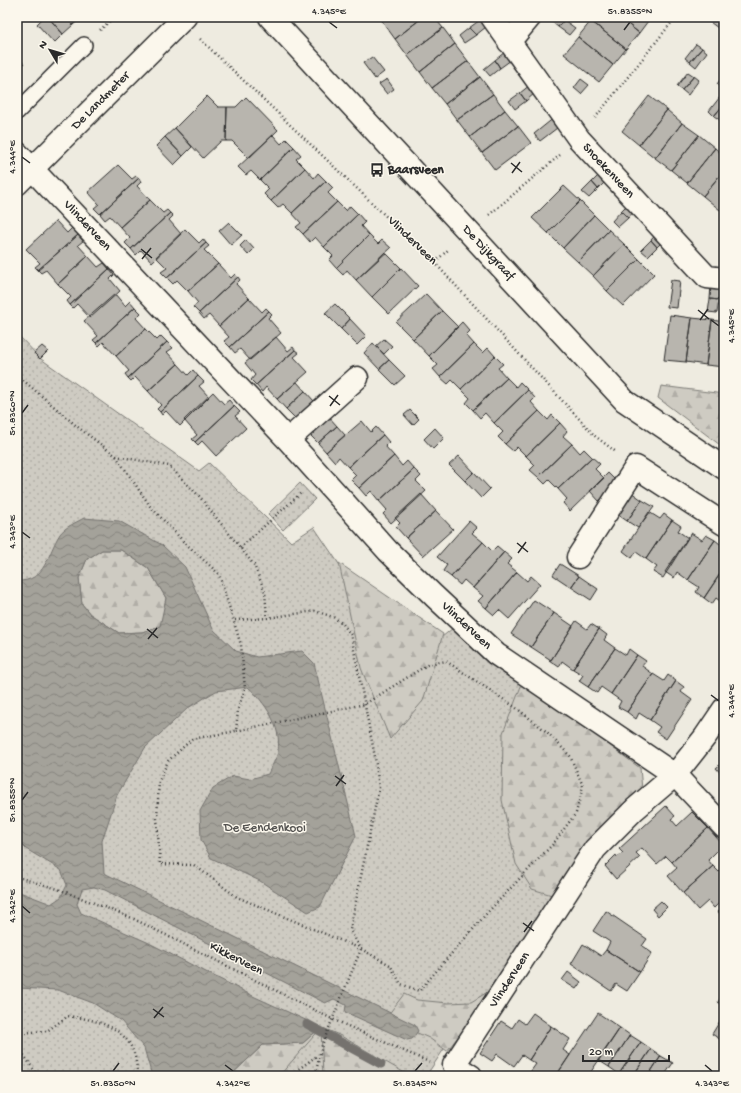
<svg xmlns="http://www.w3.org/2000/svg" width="741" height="1093" font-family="'Gochi Hand',sans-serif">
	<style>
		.green { fill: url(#green-dots); stroke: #7c7b76 }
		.forest { fill: url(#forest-firs); stroke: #7c7b76 }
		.water { fill: url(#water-waves); stroke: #74726e; fill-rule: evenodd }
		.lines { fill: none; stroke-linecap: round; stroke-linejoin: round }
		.stream { stroke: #74726e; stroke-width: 9 }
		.building { fill: #b8b5ae; stroke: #2b2b2b }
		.service-casing { stroke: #2b2b2b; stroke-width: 18 }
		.minor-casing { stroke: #2b2b2b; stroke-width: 25 }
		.tertiary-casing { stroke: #2b2b2b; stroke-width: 25 }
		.path { stroke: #2b2b2b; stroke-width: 2.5; stroke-dasharray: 1 3; stroke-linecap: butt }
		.service { stroke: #fbf7ec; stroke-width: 15 }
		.minor { stroke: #fbf7ec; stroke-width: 22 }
		.tertiary { stroke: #fbf7ec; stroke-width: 22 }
		.ticks { fill: none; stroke: #2b2b2b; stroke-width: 1.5 }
		.labels { text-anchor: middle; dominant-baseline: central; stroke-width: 3; stroke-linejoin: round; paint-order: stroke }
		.street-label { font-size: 13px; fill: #2b2b2b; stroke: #fbf7ec }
		.poi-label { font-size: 13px; font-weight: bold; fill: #2b2b2b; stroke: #fbf7ec; text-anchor: start }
		.park-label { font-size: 13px; fill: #545351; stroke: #fbf7ec }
		.neatline { fill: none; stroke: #2b2b2b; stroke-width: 1.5 }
		.ticks-label { font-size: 10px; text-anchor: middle; fill: #2b2b2b }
	</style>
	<defs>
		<pattern id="green-dots" width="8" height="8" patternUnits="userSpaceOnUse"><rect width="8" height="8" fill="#cecbc2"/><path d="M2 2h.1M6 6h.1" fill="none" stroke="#b1aea7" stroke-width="1.8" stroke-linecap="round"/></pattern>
		<pattern id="forest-firs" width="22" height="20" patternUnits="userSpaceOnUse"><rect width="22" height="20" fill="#cecbc2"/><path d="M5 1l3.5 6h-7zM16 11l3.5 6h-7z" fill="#b1aea7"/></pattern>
		<pattern id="water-waves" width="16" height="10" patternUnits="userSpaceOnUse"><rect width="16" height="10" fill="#a4a29a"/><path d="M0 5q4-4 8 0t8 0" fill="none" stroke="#86847e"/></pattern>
	</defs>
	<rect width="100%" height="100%" fill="#eeebe0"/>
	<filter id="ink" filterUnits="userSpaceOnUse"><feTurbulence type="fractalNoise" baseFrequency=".025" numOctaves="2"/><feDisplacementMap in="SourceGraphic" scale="8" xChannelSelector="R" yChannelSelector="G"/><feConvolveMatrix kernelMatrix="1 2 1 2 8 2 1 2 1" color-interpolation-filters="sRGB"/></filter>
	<g filter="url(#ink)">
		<path class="green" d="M18,335L41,359L199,471L209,463L291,542L314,527L339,564L442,637L453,628L643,764L629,781L552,895L496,987L478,998L426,1076H17Z
			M300,483L315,499L283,530L268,514Z"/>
		<path class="forest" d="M661,386L724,394V448L658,398Z
			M102,550H121L148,568L166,598L161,626L142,632L119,633L90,614L82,604L79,578L87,559Z
			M339,563L443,634L423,701L390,739L361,668Z
			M523,681L640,768L643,800L552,895L532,889L516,864L502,800L503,733Z
			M496,987L447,1051L429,1038L385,1019L404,994L417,1000L448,1003L471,1002Z
			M321,1027L341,1036L410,1076H323L321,1028L279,1076H230L263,1045L303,1043Z"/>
		<path class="water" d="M84,518L119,521L162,545L185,567L213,629L236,651L257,657L302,651L314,663L356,836L320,907L308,912L260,881L211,858L201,840L200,811L213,788L233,776L250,779L268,774C271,767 277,758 278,751C282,727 265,702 248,687L216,691L188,708L145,748L117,795L102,841L104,873L415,1025L418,1031L412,1039L407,1040L345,1012L346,1005L334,999L325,1003L105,890L94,887L82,889L77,904L81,913L147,942L255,997L321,1027L303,1043L263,1045L230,1076H152L144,1048L121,1021L93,1003L58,990L17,988V891L51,904L61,897L67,885L61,870L26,849L17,840V581C46,582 47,554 60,534C65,527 77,522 84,518ZM102,550H121L148,568L166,598L160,626L142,632L119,633L90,614L82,604L79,578L87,559Z"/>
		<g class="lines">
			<path class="stream" d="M307,1024L381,1064"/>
		</g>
		<path class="building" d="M44,17H48L63,34L54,43L37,24Z
			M48,17H65L73,25L63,34Z
			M65,17H82L73,25Z
			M388,17H423L395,39L382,21Z
			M423,17H434L443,28L407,55L395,39Z
			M549,17H561L564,20L558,27L548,19Z
			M594,17H619L639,33L626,49L591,21Z
			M619,17H651L639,33Z
			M703,17H724V20L718,28Z
			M480,20L486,27L476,35L469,28Z
			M564,20L575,28L569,35L558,27Z
			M724,20V33L718,28Z
			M591,21L626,49L613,65L578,37Z
			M443,28L455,44L420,72L407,55Z
			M469,28L476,35L464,43L459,36Z
			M578,37L613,65L599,82L564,54Z
			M455,44L468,61L432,88L420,72Z
			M696,44L702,48L690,62L685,58Z
			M702,48L707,52L696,67L690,62Z
			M505,52L511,60L500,68L495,60Z
			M17,56L24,64L17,71Z
			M372,57L384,72L375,79L363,63Z
			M495,60L500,68L490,76L484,69Z
			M468,61L480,77L445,104L432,88Z
			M688,72L694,76L682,90L677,86Z
			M724,75V87L723,88L717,84Z
			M694,76L699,80L688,95L682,90Z
			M480,77L493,94L457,120L445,104Z
			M387,79L394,89L387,94L379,84Z
			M581,79L589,85L581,94L574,88Z
			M530,85L536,92L526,101L520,93Z
			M520,93L526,101L515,109L509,101Z
			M493,94L505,110L470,137L457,120Z
			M207,96L218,107H227L226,141H221L203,158L175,128Z
			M649,96L667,110L639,145L622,131Z
			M246,97L278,130L249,158L232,141H226L227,107H236Z
			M720,97L724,100V104L714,116L709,111Z
			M724,104V115L720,120L714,116Z
			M505,110L518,126L482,153L470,137Z
			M667,110L682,123L655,158L639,145Z
			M555,117L561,125L540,141L534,134Z
			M682,123L699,135L671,170L655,158Z
			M518,126L531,143L495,170L482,153Z
			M175,128L192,147L183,156L165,137Z
			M273,135L281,144L286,139L294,147L260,180L251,171L246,175L238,167Z
			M699,135L715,148L687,183L671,170Z
			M165,137L183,156L174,165L156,146Z
			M294,147L301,155L296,159L305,168L271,201L264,194L269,189L260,180Z
			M715,148L724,156V170L703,196L687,183Z
			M118,165L132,179L136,176L139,178L100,214L94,208L99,204L88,192Z
			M305,168L314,178L318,173L326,181L292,213L283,204L278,208L271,201Z
			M724,170V204L720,210L703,196Z
			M601,173L608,179L598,189L592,182Z
			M139,178L141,182L137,186L150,200L120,227L110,216L105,220L100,214Z
			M326,181L333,188L328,193L337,202L303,234L296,227L301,223L292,213Z
			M592,182L598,189L589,198L582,192Z
			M564,186L580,201L548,233L532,218Z
			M150,200L163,213L167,210L170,213L131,249L125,243L130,238L120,227Z
			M580,201L594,215L563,248L548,233Z
			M631,201L637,208L628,218L621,211Z
			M337,202L346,211L350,206L358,214L324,247L315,237L310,242L303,234Z
			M621,211L628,218L618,227L612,221Z
			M170,213L173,216L169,220L181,234L152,262L141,250L136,255L131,249Z
			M358,214L365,222L361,226L369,235L336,268L329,260L333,256L324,247Z
			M594,215L609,230L578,262L563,248Z
			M56,221L67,233L72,228L78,235L38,270L35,267L40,263L26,249Z
			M229,222L242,235L231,245L219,231Z
			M185,229L199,243L203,239L206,243L167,278L161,272L167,268L156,257Z
			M609,230L624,244L593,276L578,262Z
			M660,230L667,237L657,247L651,240Z
			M78,235L83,241L78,245L88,256L58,284L46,270L41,273L38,270Z
			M369,235L378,244L382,240L391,248L356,280L347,270L343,275L336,268Z
			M246,240L254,249L248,255L240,246Z
			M651,240L657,247L648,256L641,250Z
			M206,243L209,246L204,250L218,264L188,291L177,280L173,284L167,278Z
			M624,244L639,259L607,291L593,276Z
			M385,252L401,268L372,297L356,280Z
			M88,256L98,267L104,263L109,269L70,305L67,301L71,297L58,284Z
			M639,259L654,274L623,306L607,291Z
			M218,264L231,278L235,274L238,277L199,313L193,307L198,303L188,291Z
			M401,268L418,286L389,314L372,297Z
			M109,269L114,275L110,279L120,291L90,318L77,304L73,308L70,305Z
			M238,277L240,280L236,284L249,298L219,326L209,315L204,319L199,313Z
			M671,280L680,281L677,308L667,307Z
			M711,285L721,286L719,300L710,299Z
			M115,294L125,306L130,301L135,307L96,343L93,340L98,336L84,321Z
			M426,294L442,311L413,339L396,322Z
			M249,298L262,312L266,308L269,311L230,347L224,341L229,337L219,326Z
			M710,299L719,300L717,313L708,312Z
			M335,304L350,319L341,329L325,313Z
			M135,307L141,313L136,318L146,329L116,356L103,342L99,346L96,343Z
			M269,311L272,314L268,318L281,333L250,360L240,349L235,353L230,347Z
			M442,311L458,327L429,356L413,339Z
			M670,315L692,318L686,362L664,360Z
			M692,318L712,320L706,365L686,362Z
			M350,319L366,336L357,345L341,329Z
			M712,320L724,322V367L706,365Z
			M462,322L470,331L466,335L474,344L440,377L433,369L438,365L429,356Z
			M146,329L157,340L161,336L167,342L128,378L125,374L129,371L116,356Z
			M276,337L288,351L293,347L295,350L256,385L251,380L255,375L245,363Z
			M384,339L392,346L384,354L376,346Z
			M167,342L173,348L167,352L178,364L148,391L135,377L131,381L128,378Z
			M373,343L389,360L379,369L364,353Z
			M474,344L483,353L488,348L495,356L461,389L452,380L448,384L440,377Z
			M42,346L48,351L40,359L34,353Z
			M295,350L299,353L294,357L308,372L277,399L266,387L262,392L256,385Z
			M495,356L503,364L498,368L507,378L473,410L466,403L470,398L461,389Z
			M389,360L405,376L395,385L379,369Z
			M178,364L188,375L193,370L198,376L160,412L157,409L161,405L148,391Z
			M198,376L204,382L199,386L209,397L180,426L166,411L162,415L160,412Z
			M507,378L516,387L520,382L528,390L494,423L485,413L480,418L473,410Z
			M297,382L305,391L286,409L277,399Z
			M528,390L535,398L531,402L539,411L505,444L498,437L503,432L494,423Z
			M305,391L314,401L295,418L286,409Z
			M213,392L224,404L229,400L234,406L195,442L192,439L197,435L184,420Z
			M234,406L240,412L235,416L246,428L216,456L202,441L198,445L195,442Z
			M410,410L419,419L413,425L404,415Z
			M539,411L548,420L552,415L560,423L526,456L517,447L513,451L505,444Z
			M329,417L337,426L318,443L309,434Z
			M362,421L371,432L376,427L383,435L348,467L339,457L335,462L326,452Z
			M560,423L567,431L563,436L572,444L538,477L530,470L535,465L526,456Z
			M337,426L345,435L326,452L318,443Z
			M435,428L444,438L433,449L424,439Z
			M383,435L389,442L385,446L394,456L359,488L351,480L356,475L348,467Z
			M572,444L580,453L584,449L592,457L558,489L549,480L545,484L538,477Z
			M394,456L402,466L407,461L414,469L379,501L371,491L366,496L359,488Z
			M459,456L474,472L465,481L449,465Z
			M592,457L600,464L595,469L604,478L570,511L563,503L567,499L558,489Z
			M414,469L421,476L416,481L426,491L391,523L383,514L387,510L379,501Z
			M474,472L490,489L481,498L465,481Z
			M608,473L618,483L599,501L590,491Z
			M631,492L642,500L627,521L617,514Z
			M421,494L436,511L406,538L396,527L400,523L395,518Z
			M642,500L654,507L638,528L627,521Z
			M436,511L453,529L423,556L406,538Z
			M649,512L660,519L664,514L672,520L646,559L636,552L632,558L623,551Z
			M672,520L681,526L678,531L688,538L663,578L653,572L657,567L646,559Z
			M469,521L477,528L472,533L483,542L451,577L443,571L447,565L437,557Z
			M691,533L702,540L706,535L715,540L688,580L677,572L674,578L665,572Z
			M715,540L724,547L720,552L724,555V568L704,598L696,592L699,587L688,580Z
			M483,542L492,551L497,546L504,552L473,588L464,580L460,585L451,577Z
			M504,552L512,559L507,564L517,572L486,608L478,601L483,596L473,588Z
			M560,564L579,576L571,587L553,575Z
			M724,568V604L716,598L712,604L704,598Z
			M517,572L527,581L531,576L540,584L509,619L499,610L494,615L486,608Z
			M579,576L598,589L591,600L571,587Z
			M534,600L554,613L531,647L511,634Z
			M554,613L573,626L551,660L531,647Z
			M576,621L587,629L591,624L599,629L573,669L562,661L559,667L549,660H551Z
			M599,629L607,635L604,640L615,648L588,687L579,681L583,675L573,669Z
			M615,648L626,655L629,649L637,655L611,694L601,687L597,693L588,687Z
			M637,655L646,661L642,666L653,674L627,712L618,707L621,701L611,694Z
			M653,674L664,681L668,675L676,681L650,720L639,713L636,719L627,712Z
			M676,681L684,687L681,692L692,700L666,739L656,732L660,727L650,720Z
			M724,761V777L716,768Z
			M666,806L675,816L671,819L677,826L692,812L708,828L672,862L666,856L657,864L642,848L636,853L640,857L616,879L605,866L616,855L617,857L623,853L619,849Z
			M708,828L723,845L708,860L713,866L683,893L668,876L677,868L672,862Z
			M713,866L719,872L724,867V898L714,908L708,901L698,910L683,893Z
			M661,901L667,907L658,916L652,909Z
			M724,906V916L718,912Z
			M606,911L647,939L642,946L652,953L640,972L606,950L610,942L593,931Z
			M583,944L601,956L606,950L640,972L627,991L616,984L611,991L571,964Z
			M568,972L581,982L576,989L562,980Z
			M724,992V1006L718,1002Z
			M533,1013L551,1026L529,1060L522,1055L514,1066L497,1054L492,1061L480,1053L501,1021L512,1028L518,1019L525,1024Z
			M598,1013L620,1028L599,1060L588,1076H556Z
			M723,1016L724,1017V1042L712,1034Z
			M551,1026L570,1039L563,1050L570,1055L556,1076H530L528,1075L536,1064L529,1060Z
			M620,1028L630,1035L609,1067L598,1060Z
			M630,1035L641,1042L619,1074L609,1067Z
			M641,1042L651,1049L633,1076H622L619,1074Z
			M651,1049L661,1056L648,1076H633Z
			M661,1056L673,1063L664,1076H648Z"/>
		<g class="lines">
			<defs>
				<path id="service" d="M17,112L84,45"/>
				<path id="minor" d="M492,17L579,139L707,277L724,279
					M509,42L530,17
					M17,153L288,440L388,551L434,596L496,654L675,775L724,827
					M17,184L185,17
					M288,440L357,378
					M578,557L636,467L724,524
					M471,1076L454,1065L595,849L635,809L675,775L705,737L724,709"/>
				<path id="tertiary" d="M270,17L625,401L724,468"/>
			</defs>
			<use href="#service" class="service-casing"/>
			<use href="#minor" class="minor-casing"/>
			<use href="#tertiary" class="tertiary-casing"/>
			<path class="path" d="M100,30L114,17
				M200,39L434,262L595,436L616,452
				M595,118L676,17
				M489,215L560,155
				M435,262L449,249
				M17,375L79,428L116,456L150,506L184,542L219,574L241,645L245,689L238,709L236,731L365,704L427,665L446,661L515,707L547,732L570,756L583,786L576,813L553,844L487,913L419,991L401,984L390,965L361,949L237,897L194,865L160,864L157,819L159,781L168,761L192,739L236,731
				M116,456L169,466L199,496L254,565L265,592L267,618
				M240,548L301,493
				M235,620L267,618L315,611L333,617L343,624L351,635L375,757L379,788L350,930L361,949L322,1045L315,1076
				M17,877L58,889L132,918L332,1019L429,1062
				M17,1033L47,1031L68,1016C106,1021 138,1031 137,1076
				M17,1045L38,1076
				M289,1076L318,1055"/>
			<use href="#service" class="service"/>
			<use href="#minor" class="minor"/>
			<use href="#tertiary" class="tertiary"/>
		</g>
	</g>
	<path class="ticks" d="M329,22L337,28M624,30L630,22M22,157L30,163M511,163L522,172M512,173L520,162M141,249L152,258M142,259L151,248M698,310L709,319M700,320L708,309M711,320L719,326M329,396L340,405M330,406L338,395M22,413L28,405M22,532L30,538M517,543L528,552M518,553L526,542M147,629L158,638M148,639L157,628M711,695L719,701M335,776L346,784M336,786L344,775M22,800L28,792M22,906L30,913M523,923L534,931M524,932L532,921M153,1009L164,1017M154,1018L163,1007M225,1065L233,1071M705,1065L712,1071M113,1071L119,1063M415,1071L422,1063"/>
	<defs>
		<symbol id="bus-bare" viewBox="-9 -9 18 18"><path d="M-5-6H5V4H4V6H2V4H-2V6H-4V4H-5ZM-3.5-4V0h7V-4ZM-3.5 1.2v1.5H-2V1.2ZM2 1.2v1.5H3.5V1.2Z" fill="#2b2b2b" stroke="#fbf7ec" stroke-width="2.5" paint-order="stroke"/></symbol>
	</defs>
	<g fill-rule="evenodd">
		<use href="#bus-bare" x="367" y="160" width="20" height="20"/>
	</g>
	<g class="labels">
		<g class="street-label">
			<text transform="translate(101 101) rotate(-45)">De Landmeter</text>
			<text transform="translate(608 171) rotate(47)">Snoekenveen</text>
			<text transform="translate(87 226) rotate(47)">Vlinderveen</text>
			<text transform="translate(412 241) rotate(44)">Vlinderveen</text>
			<text transform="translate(488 253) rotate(47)">De Dijkgraaf</text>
			<text transform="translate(466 626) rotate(43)">Vlinderveen</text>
			<text transform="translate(236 959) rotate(27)">Kikkerveen</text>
			<text transform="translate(510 980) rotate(-57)">Vlinderveen</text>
		</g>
		<g class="poi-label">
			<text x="388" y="170">Baarsveen</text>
		</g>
		<g class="park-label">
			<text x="265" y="828">De Eendenkooi</text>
		</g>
	</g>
	<rect width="741" height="1093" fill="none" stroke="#fbf7ec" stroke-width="44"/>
	<g transform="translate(50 50) rotate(308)" stroke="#fbf7ec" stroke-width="3" paint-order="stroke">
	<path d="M0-3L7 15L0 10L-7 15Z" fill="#2b2b2b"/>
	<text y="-6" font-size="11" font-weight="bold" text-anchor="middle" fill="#2b2b2b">N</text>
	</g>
	<path d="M583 1055v6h86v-6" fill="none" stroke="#2b2b2b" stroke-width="2"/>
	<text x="589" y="1055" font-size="12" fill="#2b2b2b" stroke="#fbf7ec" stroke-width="3" paint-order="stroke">20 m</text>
	<rect x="22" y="22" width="697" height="1049" class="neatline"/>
	<g class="ticks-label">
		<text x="329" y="14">4.345°E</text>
		<text x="630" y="14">51.8355°N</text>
		<text transform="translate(11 157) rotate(-90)" y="4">4.344°E</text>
		<text transform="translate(730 326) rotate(-90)" y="4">4.345°E</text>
		<text transform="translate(11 413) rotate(-90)" y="4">51.8360°N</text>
		<text transform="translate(11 532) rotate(-90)" y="4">4.343°E</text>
		<text transform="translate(730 701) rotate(-90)" y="4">4.344°E</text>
		<text transform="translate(11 800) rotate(-90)" y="4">51.8355°N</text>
		<text transform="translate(11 906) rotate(-90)" y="4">4.342°E</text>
		<text x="113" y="1086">51.8350°N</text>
		<text x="233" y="1086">4.342°E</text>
		<text x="415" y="1086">51.8345°N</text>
		<text x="712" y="1086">4.343°E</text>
	</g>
</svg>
